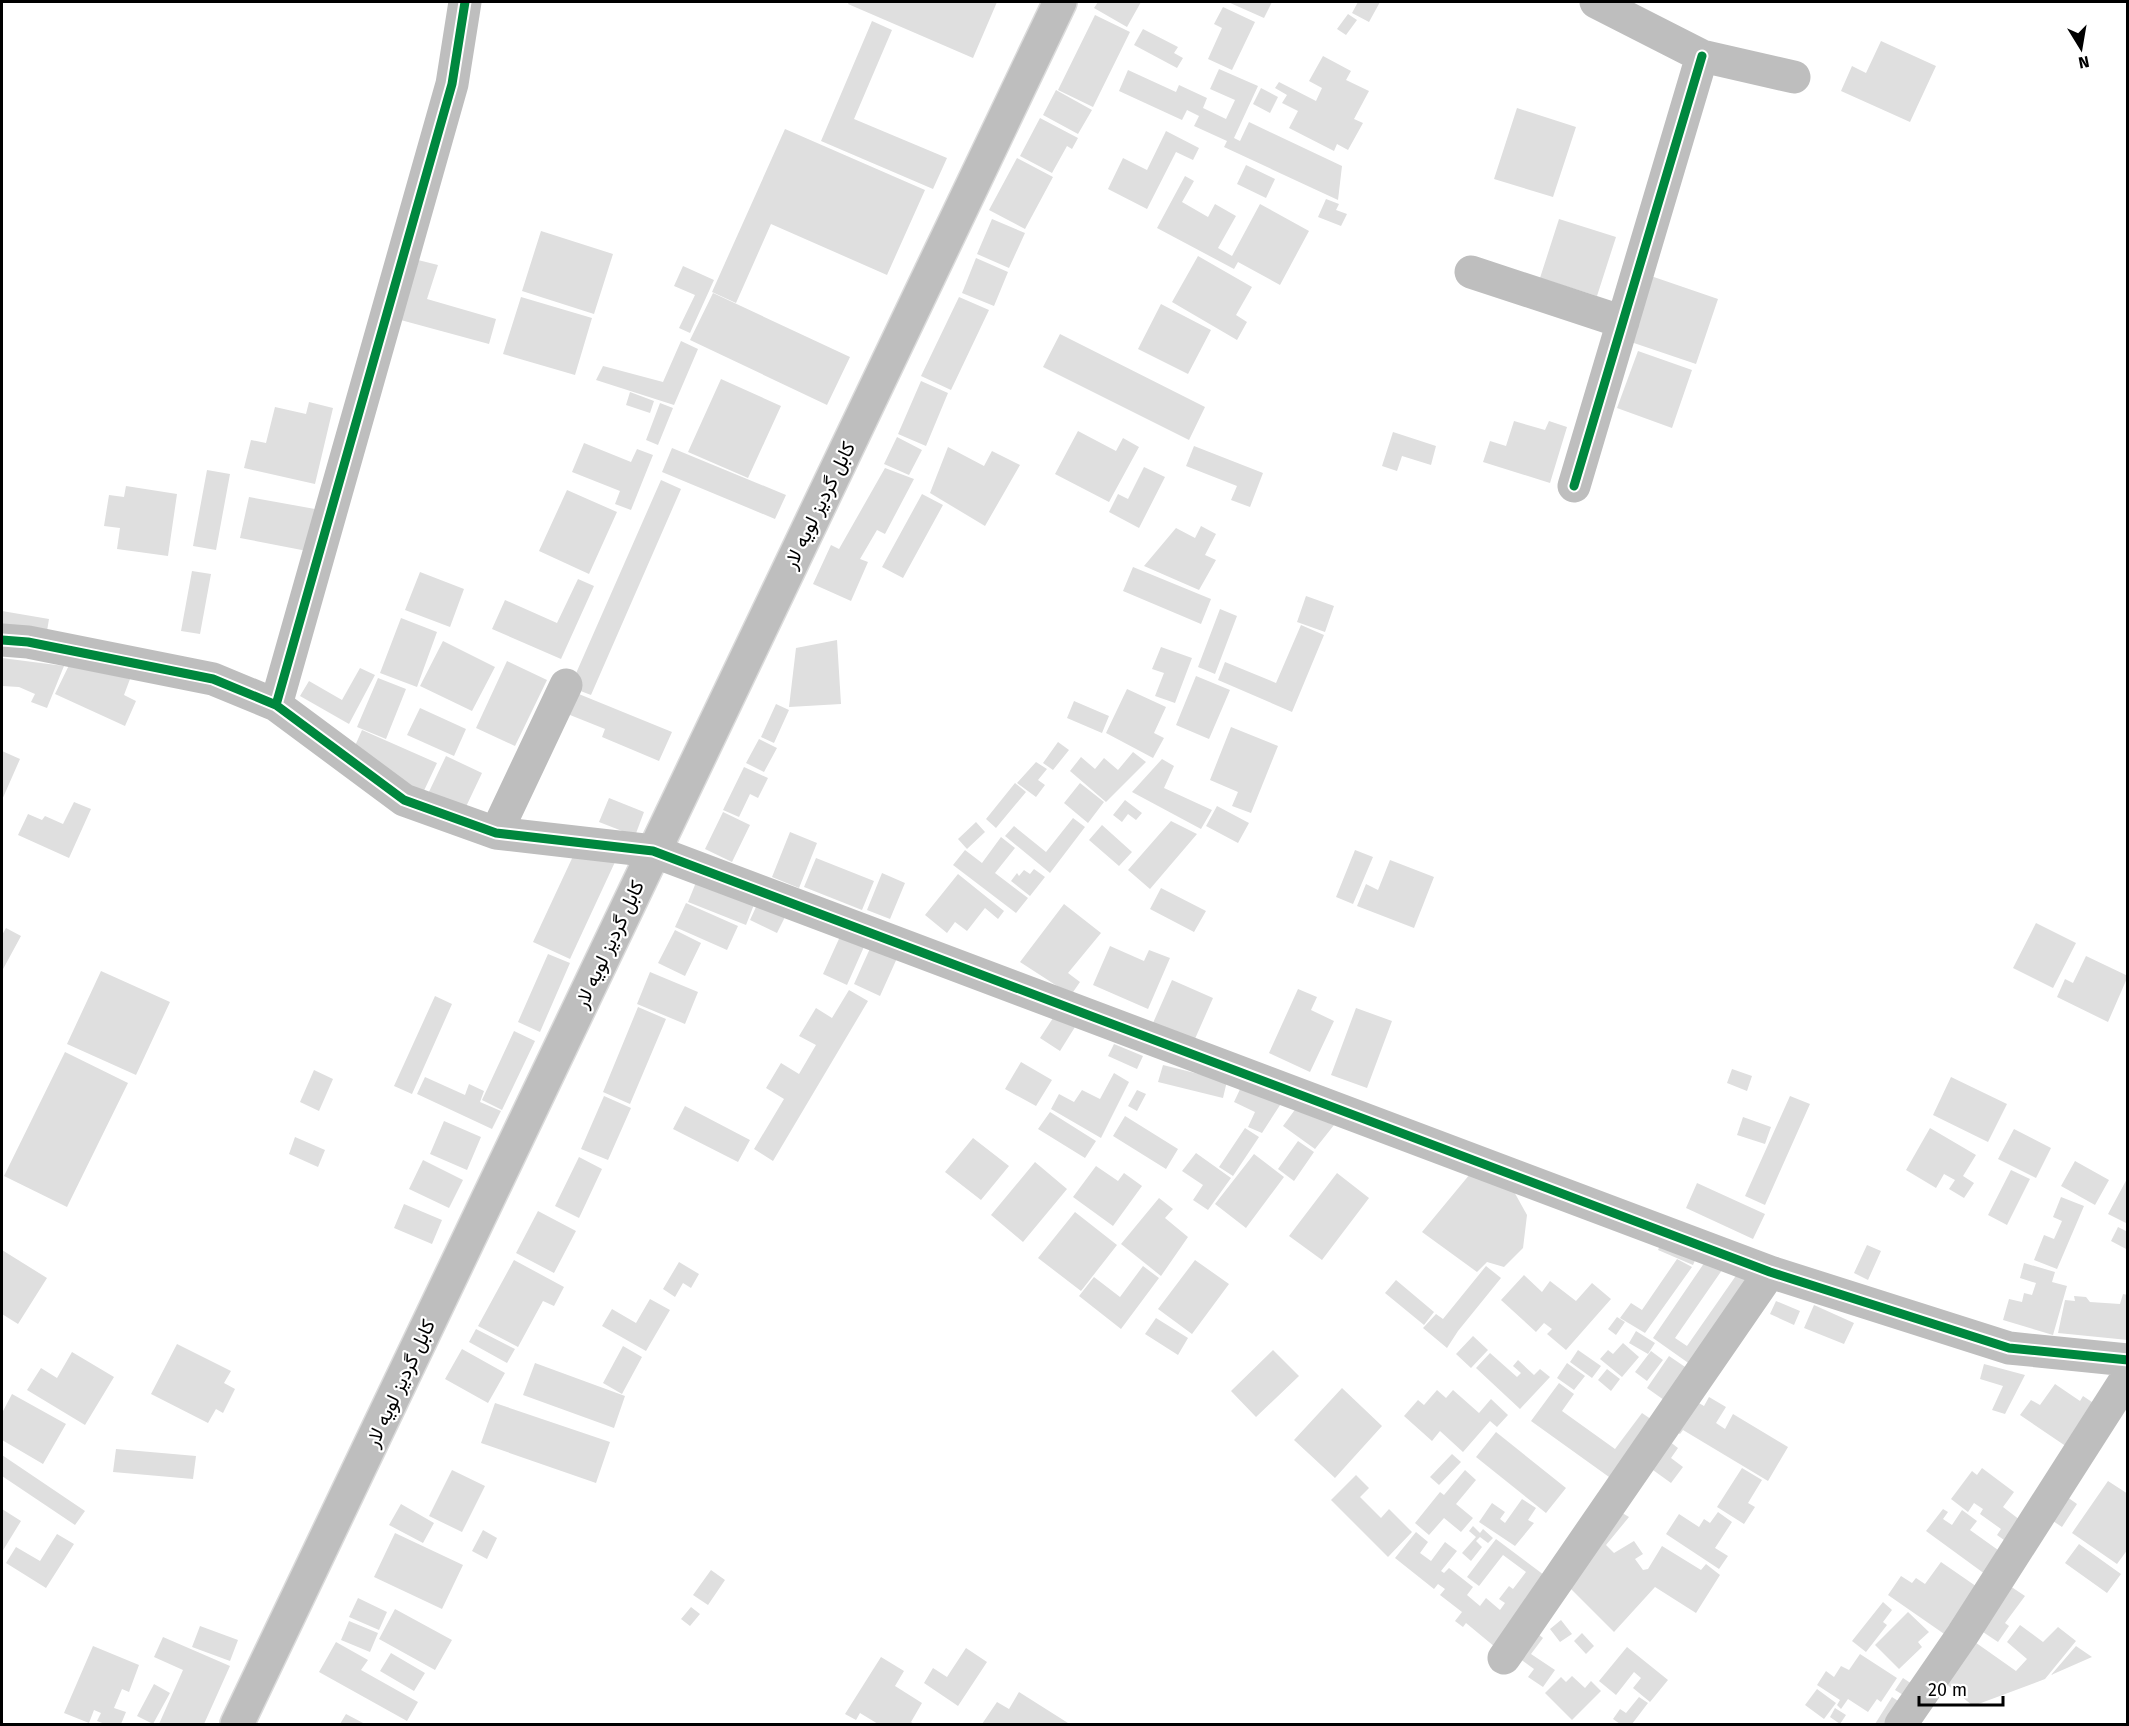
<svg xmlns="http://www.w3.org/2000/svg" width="2129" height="1726" font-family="'Fira Sans',Vazirmatn,sans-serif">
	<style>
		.building { fill: #dfdfdf }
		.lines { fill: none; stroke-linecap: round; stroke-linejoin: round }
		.highway-casing { stroke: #dbdbdb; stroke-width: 36 }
		.minor { stroke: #bebebe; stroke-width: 33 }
		.highway { stroke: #bebebe; stroke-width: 33 }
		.cycleway-casing { stroke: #fff; stroke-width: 13 }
		.cycleway { stroke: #00873e; stroke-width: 9 }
		.labels { text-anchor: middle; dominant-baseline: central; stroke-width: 4.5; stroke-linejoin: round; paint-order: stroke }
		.street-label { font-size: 20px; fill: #000; stroke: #fff }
	</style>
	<rect width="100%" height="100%" fill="#fff"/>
	<path class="building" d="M849,2H997L973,58L848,4Z
		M1098,2H1141L1127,27L1094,8Z
		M1228,2H1272L1264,18Z
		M1358,2H1380L1369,22L1352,13Z
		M1223,7L1255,22L1232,70L1208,59L1222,28L1214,24Z
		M1348,14L1357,20L1346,35L1337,29Z
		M1095,15L1130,32L1093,107L1058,90Z
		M872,21L892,30L854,119L947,158L933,189L821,141Z
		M1143,29L1178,47L1174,53L1183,58L1177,68L1134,45Z
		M1881,41L1936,66L1910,122L1841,91L1852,66L1866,73Z
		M1323,56L1351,71L1346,80L1369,91L1354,119L1363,123L1348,150L1337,144L1334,151L1289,128L1298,111L1282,103L1287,95L1275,88L1279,82L1316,101L1322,88L1309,81Z
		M1219,69L1258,86L1234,138L1240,141L1249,122L1342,166L1338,200L1224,147L1227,141L1194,126L1199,116L1187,110L1182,120L1119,91L1128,70L1176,92L1179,85L1207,98L1203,108L1226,119L1235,100L1210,89Z
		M1261,88L1278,97L1270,113L1253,104Z
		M1056,90L1092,110L1078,134L1043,115Z
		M1517,108L1576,127L1553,197L1494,179Z
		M1040,118L1078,138L1072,149L1067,146L1052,173L1020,156Z
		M785,129L925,190L887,275L771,224L736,303L712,292Z
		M1166,131L1199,148L1193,160L1176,152L1147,209L1108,189L1123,158L1147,170Z
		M1017,158L1053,177L1025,229L989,210Z
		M1246,165L1275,179L1266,198L1237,184Z
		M1185,176L1194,181L1182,202L1208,217L1215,204L1236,216L1218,248L1232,256L1260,204L1309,231L1280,285L1238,262L1234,269L1157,228Z
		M1326,199L1339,204L1336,210L1347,214L1341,226L1318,217Z
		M992,219L1025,233L1009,268L977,254Z
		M1559,219L1616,237L1597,296L1540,278Z
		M541,231L613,254L594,314L522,291Z
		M1198,256L1252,287L1236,315L1247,322L1237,340L1172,302Z
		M976,258L1008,272L994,306L962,293Z
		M414,259L438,265L427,299L496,319L489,344L397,319Z
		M683,266L714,280L690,333L679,328L695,295L674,286Z
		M1648,275L1718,299L1696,364L1625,340Z
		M713,293L850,357L827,405L690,340Z
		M521,297L592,318L575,375L503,354Z
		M959,297L989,310L951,390L921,376Z
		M1161,304L1211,330L1188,374L1138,349Z
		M1060,334L1205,407L1189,440L1043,367Z
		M681,341L698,349L674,405L596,380L603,366L663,382Z
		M1638,351L1692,370L1672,428L1617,408Z
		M721,379L781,406L748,478L688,452Z
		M921,381L948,393L926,446L898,434Z
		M630,392L654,401L650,413L626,405Z
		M309,402L333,408L315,484L244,468L251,440L266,443L275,407L306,414Z
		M660,403L673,408L658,445L646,440Z
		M1514,421L1545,430L1549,421L1567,427L1550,483L1483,462L1490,441L1506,446Z
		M1078,431L1116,451L1123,438L1139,447L1109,502L1055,474Z
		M1393,432L1436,446L1431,465L1402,456L1397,471L1382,466Z
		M897,437L922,450L909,475L884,464Z
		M584,443L631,462L637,449L653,455L631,510L615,504L620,491L572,472Z
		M1194,446L1263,473L1250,507L1231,500L1237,486L1186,466Z
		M948,447L984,466L992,451L1020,465L985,526L930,493Z
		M672,448L786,495L775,519L662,472Z
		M1144,467L1165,477L1139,528L1109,512L1118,494L1128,499Z
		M885,468L914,479L885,534L877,530L860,559L868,562L851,601L813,584L831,545L839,549Z
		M207,470L230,474L216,550L193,546Z
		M661,480L681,489L591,695L570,687Z
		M126,486L177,494L168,556L117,549L120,528L104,526L109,495L124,497Z
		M567,490L617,512L589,574L539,551Z
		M922,494L943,505L903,578L882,567Z
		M249,497L315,509L307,551L240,538Z
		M1201,526L1216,534L1205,555L1216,560L1199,590L1144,566L1176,528L1195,538Z
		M1133,567L1211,599L1201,624L1123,591Z
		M192,571L211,574L200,634L181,631Z
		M420,572L464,589L450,627L405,610Z
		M578,579L594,586L561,659L492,629L505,600L557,623Z
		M1306,596L1334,606L1325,632L1297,622Z
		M1220,609L1237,616L1215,674L1198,667Z
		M2,611L49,619L46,637L2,630Z
		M401,618L437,632L417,687L380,673Z
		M1301,625L1324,635L1292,712L1218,680L1225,662L1276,683Z
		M837,640L841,704L789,707L796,648Z
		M443,641L495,667L472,711L420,686Z
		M1161,647L1192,658L1175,703L1155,696L1164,673L1152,669Z
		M2,658L64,666L47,708L31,702L35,694L19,687L2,686Z
		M72,659L130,679L124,695L136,701L125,726L55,694Z
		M507,661L547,680L515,746L476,728Z
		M360,668L375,675L349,724L300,696L309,681L342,700Z
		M1196,676L1230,690L1209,739L1176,725Z
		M378,678L406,689L386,739L357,727Z
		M1127,689L1166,707L1154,733L1164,738L1153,758L1106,733Z
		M569,690L672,732L659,761L602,737L605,729L560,711Z
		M1074,701L1109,716L1102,733L1067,718Z
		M776,704L789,710L774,743L761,737Z
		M420,708L466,729L454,756L407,735Z
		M1231,727L1278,746L1251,813L1232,806L1238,792L1210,780Z
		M362,730L437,763L421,797L351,755Z
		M759,739L777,748L764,772L746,763Z
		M1058,742L1069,750L1053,770L1043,763Z
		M2,751L20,759L2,800Z
		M1133,752L1146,762L1106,802L1070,771L1081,757L1095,769L1104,758L1118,770Z
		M446,756L482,773L463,813L427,796Z
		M1162,759L1174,766L1164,788L1212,810L1201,829L1132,792Z
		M1036,762L1047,769L1038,780L1045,785L1036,797L1017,783Z
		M744,767L768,778L758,798L750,794L739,817L723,810Z
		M1015,783L1026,792L996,828L986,819Z
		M1080,783L1104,802L1088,823L1064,803Z
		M609,798L644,812L635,836L599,822Z
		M1125,800L1142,813L1136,820L1128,814L1122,822L1113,815Z
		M74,802L91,809L69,858L18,835L28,814L42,820L45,816L63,824Z
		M1217,806L1249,823L1238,843L1206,826Z
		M723,812L750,825L732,862L705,849Z
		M1073,818L1085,827L1050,873L1005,836L1014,826L1046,852Z
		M1171,821L1197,834L1150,889L1128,870Z
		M976,822L985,832L967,849L958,839Z
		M1102,825L1132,852L1119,866L1089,840Z
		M790,832L817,843L799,888L772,877Z
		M1001,837L1015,848L995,873L1028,898L1016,913L953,865L965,850L982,863Z
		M1355,850L1373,857L1353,904L1336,897Z
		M575,852L615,862L570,959L533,942Z
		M816,858L874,881L862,910L804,887Z
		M1390,860L1434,877L1414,928L1357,906L1366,884L1378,890Z
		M1034,869L1045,877L1030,896L1011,881L1017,873L1019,876L1024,870L1030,874Z
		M882,873L905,883L890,919L867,910Z
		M958,874L1004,911L998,919L985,908L967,931L955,922L947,933L925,915Z
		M699,875L757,897L746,925L688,902Z
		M1161,888L1206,911L1194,932L1150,909Z
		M761,896L789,909L777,933L750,920Z
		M686,903L738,926L727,950L675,927Z
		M1064,904L1101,933L1068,973L1080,982L1071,995L1020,962Z
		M2036,923L2076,943L2053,988L2013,968Z
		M6,928L21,936L2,971V935Z
		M675,930L701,943L685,976L658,963Z
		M843,930L867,940L847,985L823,974Z
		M872,944L898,956L880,996L854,984Z
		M1110,946L1144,961L1149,950L1170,958L1148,1009L1093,985Z
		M548,954L570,963L540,1032L518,1022Z
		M2086,956L2128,976L2108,1022L2057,997L2065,979L2073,983Z
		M101,971L170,1002L136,1075L67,1044Z
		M650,972L698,992L685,1024L637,1004Z
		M1172,980L1213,998L1194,1041L1153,1023Z
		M1298,989L1317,997L1311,1010L1334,1021L1310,1072L1269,1053Z
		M849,990L868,1001L773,1161L754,1149L784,1099L766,1088L781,1063L799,1074L816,1045L799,1036L816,1008L832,1018Z
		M435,996L452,1004L412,1094L394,1086Z
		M638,1007L666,1019L630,1104L603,1092Z
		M1356,1008L1392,1021L1367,1088L1331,1075Z
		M1055,1015L1075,1027L1060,1051L1040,1038Z
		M514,1031L535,1041L502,1110L482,1100Z
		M1114,1044L1143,1056L1137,1069L1108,1056Z
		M65,1052L128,1083L67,1207L4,1176Z
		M1021,1062L1052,1080L1036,1106L1005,1089Z
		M1163,1065L1227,1081L1223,1098L1158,1082Z
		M1732,1069L1752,1076L1747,1091L1727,1083Z
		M314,1070L333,1079L319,1111L300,1102Z
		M1114,1073L1129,1082L1101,1138L1051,1109L1059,1094L1074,1102L1082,1090L1100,1099Z
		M425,1077L465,1095L469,1084L484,1091L480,1102L501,1111L492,1129L417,1094Z
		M1951,1077L2007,1104L1988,1142L1933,1115Z
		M1242,1085L1282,1102L1262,1133L1248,1127L1255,1112L1234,1102Z
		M1137,1090L1146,1094L1137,1111L1128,1106Z
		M604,1096L631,1108L608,1160L581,1149Z
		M1790,1096L1810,1104L1765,1205L1745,1196Z
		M1302,1100L1342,1115L1315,1149L1283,1126Z
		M685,1106L750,1140L738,1162L673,1129Z
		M1050,1112L1096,1141L1085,1158L1038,1129Z
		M1125,1116L1178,1149L1166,1169L1113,1136Z
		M1743,1117L1771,1127L1765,1144L1737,1135Z
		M444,1121L481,1137L467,1170L430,1154Z
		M1245,1128L1259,1137L1233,1176L1219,1167Z
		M1930,1128L1976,1155L1963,1176L1974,1183L1964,1198L1949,1189L1955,1180L1944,1174L1936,1188L1906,1170Z
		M2014,1129L2051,1148L2036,1178L1998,1159Z
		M295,1137L325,1150L318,1167L289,1154Z
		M973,1138L1009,1166L981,1200L945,1172Z
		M1298,1141L1314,1152L1294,1181L1278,1169Z
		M1196,1153L1231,1178L1208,1210L1193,1200L1203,1185L1182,1171Z
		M1254,1154L1284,1177L1246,1228L1215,1204Z
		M579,1157L602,1169L579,1218L555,1206Z
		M423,1160L463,1180L449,1208L409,1189Z
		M2075,1161L2109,1180L2095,1205L2061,1186Z
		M1035,1162L1067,1189L1023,1242L991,1215Z
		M1096,1166L1118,1181L1124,1173L1142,1186L1113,1226L1073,1197Z
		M2011,1170L2030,1179L2007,1225L1988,1215Z
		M1337,1173L1369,1198L1322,1260L1289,1236Z
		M1470,1174L1512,1188L1527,1215L1523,1248L1504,1267L1487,1262L1477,1272L1422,1232Z
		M2128,1177V1224L2108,1214Z
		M1697,1183L1765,1214L1753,1239L1686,1208Z
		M2061,1197L2084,1206L2057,1269L2034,1260L2044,1235L2054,1239L2062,1221L2053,1217Z
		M1159,1198L1173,1209L1165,1218L1188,1237L1161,1276L1121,1244Z
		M404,1204L442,1220L432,1244L394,1228Z
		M538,1211L576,1231L554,1273L516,1253Z
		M1075,1212L1117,1245L1081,1291L1038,1258Z
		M2118,1227L2128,1232V1250L2111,1241Z
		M1665,1234L1700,1249L1693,1265L1658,1250Z
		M1867,1245L1881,1251L1868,1280L1854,1273Z
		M2,1250L47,1278L18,1324L2,1314Z
		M1711,1253L1729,1260L1675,1338L1687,1346L1742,1267L1758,1276L1694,1367L1653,1338Z
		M1677,1259L1692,1267L1645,1333L1620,1318L1631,1303L1642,1310Z
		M514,1260L564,1287L554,1306L543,1301L518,1347L478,1326Z
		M1195,1260L1229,1284L1192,1334L1158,1309Z
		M679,1262L699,1274L691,1288L683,1283L675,1297L663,1289Z
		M2024,1263L2055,1272L2052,1282L2067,1286L2053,1335L2003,1320L2009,1299L2022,1302L2024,1293L2032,1295L2036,1283L2020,1278Z
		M1143,1266L1159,1278L1121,1329L1079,1296L1094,1277L1120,1297Z
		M1486,1266L1501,1278L1458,1331L1447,1348L1423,1328L1436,1314L1443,1319Z
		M1524,1275L1542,1292L1550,1281L1576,1301L1592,1283L1611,1299L1566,1350L1547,1334L1552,1329L1544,1323L1536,1332L1501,1300Z
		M1396,1280L1434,1312L1424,1325L1385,1293Z
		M2123,1294L2128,1295V1340L2058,1333L2065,1300L2075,1301L2074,1296L2086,1297L2090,1302L2120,1304Z
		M650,1299L670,1310L646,1351L602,1326L612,1309L636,1323Z
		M1776,1301L1800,1311L1794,1325L1770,1314Z
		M1814,1305L1854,1323L1844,1344L1804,1328Z
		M1617,1317L1625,1322L1616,1335L1608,1329Z
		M1156,1318L1188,1338L1178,1355L1145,1334Z
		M476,1329L515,1349L507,1363L469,1342Z
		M1636,1331L1655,1343L1648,1354L1629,1343Z
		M1473,1336L1488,1350L1471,1368L1456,1354Z
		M1623,1343L1639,1357L1622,1377L1600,1359L1608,1350L1613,1354Z
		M177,1344L231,1371L224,1383L235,1389L223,1413L216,1409L208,1423L151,1394Z
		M623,1346L642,1357L622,1394L603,1383Z
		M462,1349L505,1373L488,1403L445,1379Z
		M1273,1350L1299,1376L1256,1417L1231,1391Z
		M1578,1350L1601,1366L1592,1378L1570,1362Z
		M1651,1351L1663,1360L1647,1381L1635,1372Z
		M72,1352L114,1377L85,1425L27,1390L41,1368L57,1378Z
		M1490,1353L1517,1377L1521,1373L1513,1366L1518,1360L1534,1375L1540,1369L1550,1377L1520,1409L1476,1368Z
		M1669,1356L1694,1373L1671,1405L1647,1388Z
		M535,1363L625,1396L614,1428L523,1395Z
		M1567,1363L1585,1376L1574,1390L1557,1378Z
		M1984,1364L2025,1375L2005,1414L1992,1410L2003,1386L1980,1379Z
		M1607,1369L1620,1379L1611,1391L1598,1380Z
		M1559,1383L1574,1394L1562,1411L1615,1449L1642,1413L1658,1424L1616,1482L1531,1421Z
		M2055,1384L2080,1401L2083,1396L2101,1408L2073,1451L2020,1415L2031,1400L2040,1405Z
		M1342,1388L1382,1426L1335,1478L1294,1440Z
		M1437,1390L1446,1398L1453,1390L1479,1413L1491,1399L1508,1415L1497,1427L1490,1421L1463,1452L1440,1431L1432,1441L1404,1416L1418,1400L1424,1405Z
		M12,1394L66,1424L43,1464L2,1440V1413Z
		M1709,1397L1726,1407L1716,1423L1725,1429L1733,1414L1788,1447L1768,1481L1683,1430L1680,1434L1673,1430L1692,1399L1704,1406Z
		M495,1403L610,1442L596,1483L481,1443Z
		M1496,1432L1566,1488L1546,1513L1476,1457Z
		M1665,1438L1678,1448L1671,1458L1683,1467L1671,1483L1646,1465Z
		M116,1449L196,1456L193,1479L113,1472Z
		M1452,1454L1461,1462L1439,1485L1430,1477Z
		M2,1455L85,1511L75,1525L2,1476Z
		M1742,1468L1762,1480L1748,1503L1755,1507L1744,1524L1717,1507Z
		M1982,1468L2014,1492L2003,1507L2020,1520L2011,1545L1997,1535L2001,1529L1980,1514L1983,1509L1974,1503L1968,1512L1951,1499L1972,1471L1977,1475Z
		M452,1470L485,1486L462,1532L429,1516Z
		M1465,1470L1476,1480L1456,1504L1473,1518L1461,1532L1444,1518L1429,1535L1415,1523L1440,1492L1444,1495Z
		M1356,1475L1369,1488L1360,1497L1381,1518L1389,1509L1412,1532L1388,1557L1331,1500Z
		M2108,1481L2128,1494V1549L2117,1564L2072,1533Z
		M2063,1494L2077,1504L2062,1527L2047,1517Z
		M1522,1499L1536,1508L1528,1520L1534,1523L1515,1546L1479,1522L1492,1503L1505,1512L1500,1519L1505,1523Z
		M401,1504L434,1523L423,1543L389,1525Z
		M1614,1508L1629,1517L1606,1545L1614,1553L1634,1541L1643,1554L1635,1559L1643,1570L1648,1569L1662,1546L1701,1570L1706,1564L1720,1575L1696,1613L1655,1587L1614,1632L1564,1582Z
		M2,1509L21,1521L2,1552Z
		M1943,1509L1948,1512L1943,1519L1952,1525L1962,1510L1977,1521L1970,1530L2005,1555L1989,1577L1926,1531Z
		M1718,1512L1732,1522L1715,1548L1728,1556L1719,1569L1666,1534L1679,1514L1699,1527L1704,1519L1710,1523Z
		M1473,1526L1480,1533L1483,1529L1493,1538L1488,1543L1480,1537L1476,1541L1482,1547L1471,1561L1462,1553L1476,1537L1469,1531Z
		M483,1530L497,1538L487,1559L472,1551Z
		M1416,1532L1428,1542L1420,1553L1431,1561L1445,1542L1457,1551L1441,1571L1444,1573L1449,1568L1473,1587L1467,1595L1480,1606L1486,1598L1500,1610L1505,1603L1499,1599L1509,1586L1513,1589L1526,1572L1503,1555L1479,1586L1467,1577L1496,1539L1544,1575L1495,1647L1466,1623L1463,1627L1455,1621L1462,1612L1440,1595L1445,1589L1438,1584L1434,1589L1395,1558Z
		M395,1533L463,1565L442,1609L374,1577Z
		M57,1534L74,1544L46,1588L6,1563L16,1547L40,1561Z
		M2079,1544L2121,1574L2107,1593L2065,1563Z
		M1941,1562L1983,1591L1950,1638L1888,1595L1901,1576L1912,1583L1916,1578L1925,1584Z
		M711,1570L725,1580L708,1605L693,1595Z
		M2007,1584L2025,1596L2005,1623L2009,1626L1998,1642L1977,1628Z
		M358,1598L387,1612L379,1630L349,1617Z
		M1883,1602L1892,1610L1883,1622L1887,1625L1866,1652L1852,1641Z
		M691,1607L700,1614L690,1626L681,1619Z
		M395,1609L452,1640L435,1670L379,1639Z
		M1908,1612L1929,1632L1918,1642L1922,1647L1899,1669L1875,1645Z
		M1561,1620L1572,1634L1560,1642L1550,1629Z
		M349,1621L378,1633L370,1652L341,1640Z
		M2020,1625L2043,1642L2058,1627L2076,1641L2045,1679L1973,1706L1944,1682L1972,1640L2016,1671L2027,1659L2007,1642Z
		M200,1626L238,1640L230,1661L192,1647Z
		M1582,1633L1594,1646L1586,1654L1574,1641Z
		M1538,1634L1543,1638L1531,1654L1555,1670L1543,1687L1528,1677L1534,1669L1519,1658Z
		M163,1637L230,1666L204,1724H159L183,1670L154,1657Z
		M336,1642L368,1660L361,1670L418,1702L407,1721L319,1672Z
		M93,1646L139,1665L129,1692L122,1689L114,1708L126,1712L121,1724H105L97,1721L101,1713L94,1710L89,1723L64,1713Z
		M2076,1646L2092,1657L2051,1675Z
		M1627,1647L1668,1680L1650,1702L1633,1688L1641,1678L1634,1672L1616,1695L1599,1681Z
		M966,1648L987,1662L958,1706L924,1683L933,1668L947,1677Z
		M391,1653L425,1673L414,1691L380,1671Z
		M1860,1654L1897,1678L1881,1702L1877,1699L1868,1712L1848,1699L1841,1709L1837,1705L1840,1700L1817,1685L1826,1671L1834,1677L1841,1666L1849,1670Z
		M881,1657L904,1671L895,1686L922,1703L911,1722L914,1724H878L860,1713L856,1720L845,1714Z
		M1572,1676L1585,1688L1591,1681L1601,1691L1572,1720L1545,1693L1561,1677L1566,1682Z
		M1903,1678L1912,1684L1913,1701L1895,1690Z
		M154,1684L170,1693L153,1724L137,1716Z
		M1817,1689L1836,1703L1824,1719L1805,1705Z
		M1019,1692L1068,1723L1066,1724H982L997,1702L1009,1709Z
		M1639,1697L1648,1703L1632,1724H1620L1613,1719L1620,1709L1626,1713Z
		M1892,1697L1909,1708L1898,1724H1875Z
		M1835,1708L1846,1715L1840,1724L1830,1717Z
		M346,1714L365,1724H340Z"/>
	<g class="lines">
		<defs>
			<path id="highway" d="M237,1724L1060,2"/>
		</defs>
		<use href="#highway" class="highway-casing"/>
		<path class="minor" d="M1596,2L1702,56L1794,77
			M1471,272L1623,322
			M1574,486L1702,56
			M2,640L28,642L213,679L276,705L404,800L496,833L653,851L1770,1272L2009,1348L2128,1360
			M276,705L452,84L465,2
			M496,833L566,685
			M1504,1658L1770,1272
			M1901,1724L1963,1634L2128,1376"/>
		<use href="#highway" class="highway"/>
		<defs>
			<path id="cycleway" d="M1574,486L1702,56
				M2,640L28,642L213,679L276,705L404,800L496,833L653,851L1770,1272L2009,1348L2128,1360
				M276,705L452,84L465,2"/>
		</defs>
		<use href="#cycleway" class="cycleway-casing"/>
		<use href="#cycleway" class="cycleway"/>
	</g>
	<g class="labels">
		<g class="street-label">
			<text transform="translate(819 505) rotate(-64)">کابل گردیز لویه لار</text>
			<text transform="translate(609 944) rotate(-65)">کابل گردیز لویه لار</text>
			<text transform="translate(400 1383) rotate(-65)">کابل گردیز لویه لار</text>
		</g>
	</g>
	<rect width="2129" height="1726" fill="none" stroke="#000000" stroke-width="6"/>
	<g transform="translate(2081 48) rotate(169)" stroke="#ffffff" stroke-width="4.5" paint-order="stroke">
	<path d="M0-4.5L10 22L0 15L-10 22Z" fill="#000000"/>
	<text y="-9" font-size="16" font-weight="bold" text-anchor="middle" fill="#000000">N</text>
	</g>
	<path d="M1919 1696v9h84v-9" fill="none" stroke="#000000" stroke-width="3"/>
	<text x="1928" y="1696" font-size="18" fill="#000000" stroke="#ffffff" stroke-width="4.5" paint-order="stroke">20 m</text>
</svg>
